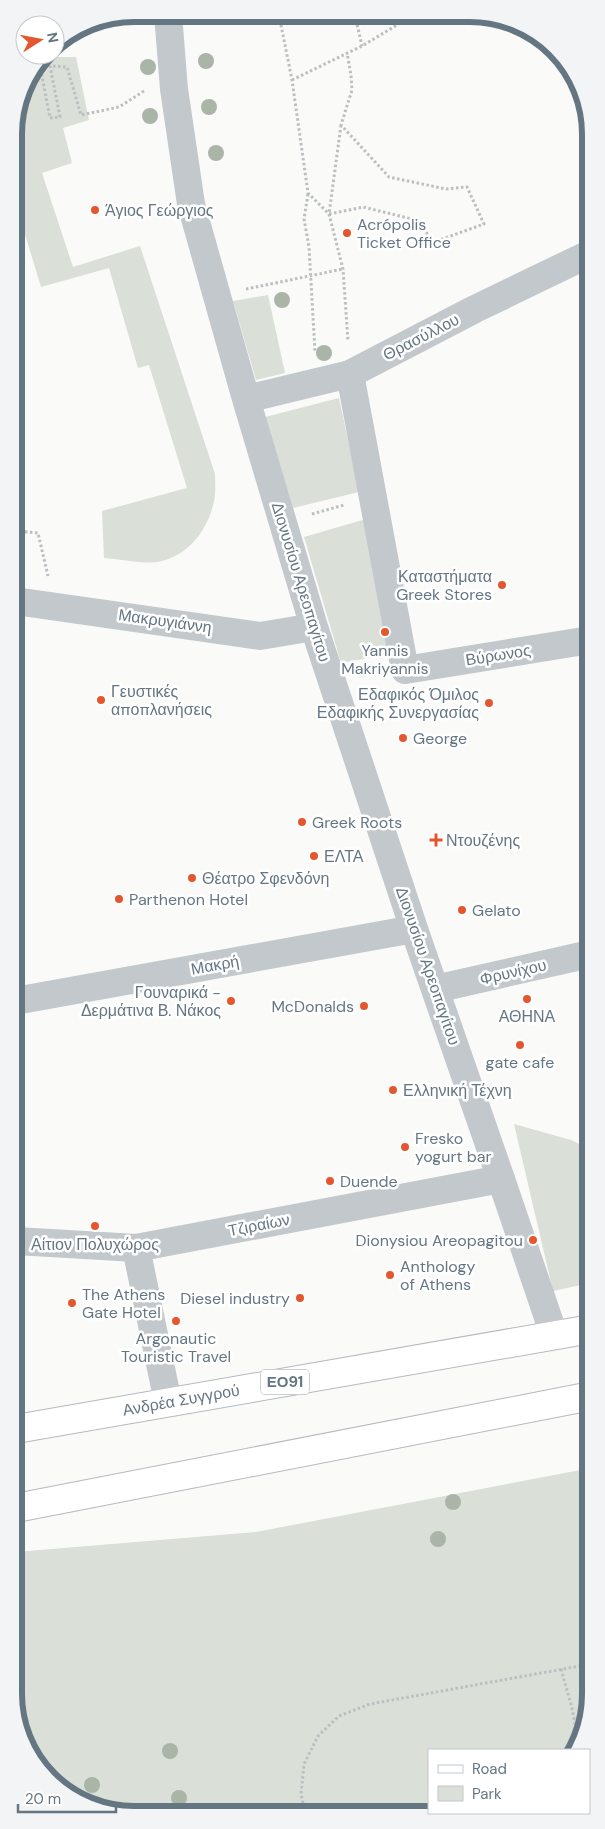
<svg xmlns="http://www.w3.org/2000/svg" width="605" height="1829" font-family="'DM Sans',sans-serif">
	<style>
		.green { fill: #dadfd7 }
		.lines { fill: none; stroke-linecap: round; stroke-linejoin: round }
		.primary-casing { stroke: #b5babe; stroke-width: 30 }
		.path { stroke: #bbbfc2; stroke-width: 3; stroke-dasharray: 2.5 2.5; stroke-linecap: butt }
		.pedestrian { stroke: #c3c8cc; stroke-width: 28 }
		.minor { stroke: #c3c8cc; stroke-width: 28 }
		.primary { stroke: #fff; stroke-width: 28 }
		.tree { fill: #aab4a7 }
		.poi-dot { fill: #e4572e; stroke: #fff; stroke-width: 2 }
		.labels { text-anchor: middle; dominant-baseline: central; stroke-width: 5; stroke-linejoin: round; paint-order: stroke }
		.shield { fill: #fff; stroke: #939fa8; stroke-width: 1 }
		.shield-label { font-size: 15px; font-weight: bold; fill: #657683 }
		.poi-label { font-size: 16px; fill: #657683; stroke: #fff; text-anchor: start }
		.street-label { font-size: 16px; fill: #657683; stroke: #fff }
		.rim { fill: none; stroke: #657683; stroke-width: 6 }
	</style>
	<rect width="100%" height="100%" fill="#fafaf8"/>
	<path class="green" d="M45,57H76L89,120L63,128L72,163L42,173L73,267L140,246L215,474C215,483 216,493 214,501C208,530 188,557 157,562C144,564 118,559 104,558L102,511L187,488L149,365L138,368L109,268L41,287L14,198V126L26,81Z
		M268,295L285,373L256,380L233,301Z
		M339,398L359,492L293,508L265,417Z
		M366,519L391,654L341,663L304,537Z
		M514,1124L571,1140L590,1149V1283L553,1291Z
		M591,1468V1702L582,1740L576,1750H429V1813H495H111L49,1780L16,1718V1552L256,1532Z"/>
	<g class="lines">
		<defs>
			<path id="primary" d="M16,1429L591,1329
				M16,1508L591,1396"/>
		</defs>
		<use href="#primary" class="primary-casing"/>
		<path class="path" d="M279,15L292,80L308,193L329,214L343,269L348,341
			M355,15L362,46
			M38,66H40L50,118L60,117L50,66L67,67L81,115L119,107L144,91
			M292,80L362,46L412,16
			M341,125L329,214L363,207L416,220L434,242L484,224L467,187L446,189L389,177L341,125L352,90L351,75L347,53
			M308,194L304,219L309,247L315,352
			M246,289L343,269
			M312,514L344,505
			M15,522H19L25,532
			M15,531L38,533L48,576
			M15,540L19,539L24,532
			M561,1669L572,1708L579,1745
			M149,1813V1809
			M305,1813L301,1794L304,1764L318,1736L339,1716L370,1704L591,1664"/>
		<path class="pedestrian" d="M168,14L174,89L191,204L246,399L314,627L414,929
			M246,399L350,374
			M15,601L260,636L314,627
			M501,1179L554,1335"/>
		<path class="minor" d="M589,254L475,309L350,374L405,670L590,640
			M435,989L590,954
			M15,1001L414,929L501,1179L136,1248L16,1241
			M136,1248L168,1402"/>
		<use href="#primary" class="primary"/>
	</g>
	<g class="tree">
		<circle cx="206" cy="61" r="8"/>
		<circle cx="148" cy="67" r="8"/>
		<circle cx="209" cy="107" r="8"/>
		<circle cx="150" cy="116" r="8"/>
		<circle cx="216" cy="153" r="8"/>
		<circle cx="282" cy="300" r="8"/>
		<circle cx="324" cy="353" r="8"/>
		<circle cx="453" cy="1502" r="8"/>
		<circle cx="438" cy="1539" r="8"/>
		<circle cx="170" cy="1751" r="8"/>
		<circle cx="92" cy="1785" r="8"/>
		<circle cx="179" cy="1798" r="8"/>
	</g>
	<g class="poi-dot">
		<circle cx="95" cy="210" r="5"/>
		<circle cx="347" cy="233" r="5"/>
		<circle cx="502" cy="585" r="5"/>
		<circle cx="385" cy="632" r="5"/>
		<circle cx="101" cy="700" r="5"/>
		<circle cx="489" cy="703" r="5"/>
		<circle cx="403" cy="738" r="5"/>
		<circle cx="302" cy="822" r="5"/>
		<path d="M433.5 832.5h5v5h5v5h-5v5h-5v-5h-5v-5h5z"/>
		<circle cx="314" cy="856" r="5"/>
		<circle cx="192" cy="878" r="5"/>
		<circle cx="119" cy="899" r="5"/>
		<circle cx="462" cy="910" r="5"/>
		<circle cx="527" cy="999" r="5"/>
		<circle cx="231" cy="1001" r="5"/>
		<circle cx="364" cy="1006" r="5"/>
		<circle cx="520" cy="1045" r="5"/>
		<circle cx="393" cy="1090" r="5"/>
		<circle cx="405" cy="1147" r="5"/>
		<circle cx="330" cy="1181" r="5"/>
		<circle cx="95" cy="1226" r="5"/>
		<circle cx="533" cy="1240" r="5"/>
		<circle cx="390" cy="1275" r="5"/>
		<circle cx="300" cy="1298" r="5"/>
		<circle cx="72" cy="1303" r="5"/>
		<circle cx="176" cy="1321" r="5"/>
	</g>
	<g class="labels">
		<rect class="shield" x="261" y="1369.5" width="48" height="25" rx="4"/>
		<g class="shield-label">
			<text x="285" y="1382">ΕΟ91</text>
		</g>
		<g class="poi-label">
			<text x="105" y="210">Άγιος Γεώργιος</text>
			<text x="357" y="224">Acrópolis<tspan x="357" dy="18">Ticket Office</tspan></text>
			<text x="492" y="576" text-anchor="end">Καταστήματα<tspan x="492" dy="18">Greek Stores</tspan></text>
			<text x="385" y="650" text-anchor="middle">Yannis<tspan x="385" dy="18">Makriyannis</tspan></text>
			<text x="111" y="691">Γευστικές<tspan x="111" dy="18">αποπλανήσεις</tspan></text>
			<text x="479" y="694" text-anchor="end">Εδαφικός Όμιλος<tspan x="479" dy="18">Εδαφικής Συνεργασίας</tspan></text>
			<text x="413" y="738">George</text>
			<text x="312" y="822">Greek Roots</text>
			<text x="446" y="840">Ντουζένης</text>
			<text x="324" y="856">ΕΛΤΑ</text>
			<text x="202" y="878">Θέατρο Σφενδόνη</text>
			<text x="129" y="899">Parthenon Hotel</text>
			<text x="472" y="910">Gelato</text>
			<text x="221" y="992" text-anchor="end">Γουναρικά -<tspan x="221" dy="18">Δερμάτινα Β. Νάκος</tspan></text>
			<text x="354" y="1006" text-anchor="end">McDonalds</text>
			<text x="527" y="1016" text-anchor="middle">ΑΘΗΝΑ</text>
			<text x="520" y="1062" text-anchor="middle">gate cafe</text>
			<text x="403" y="1090">Ελληνική Τέχνη</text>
			<text x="415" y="1138">Fresko<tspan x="415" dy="18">yogurt bar</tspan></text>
			<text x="340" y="1181">Duende</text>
			<text x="523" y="1240" text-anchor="end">Dionysiou Areopagitou</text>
			<text x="95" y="1244" text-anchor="middle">Αίτιον Πολυχώρος</text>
			<text x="400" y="1266">Anthology<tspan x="400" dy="18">of Athens</tspan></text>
			<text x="82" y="1294">The Athens<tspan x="82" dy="18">Gate Hotel</tspan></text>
			<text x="290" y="1298" text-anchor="end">Diesel industry</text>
			<text x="176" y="1338" text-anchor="middle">Argonautic<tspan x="176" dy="18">Touristic Travel</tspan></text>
		</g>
		<g class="street-label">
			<text transform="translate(421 337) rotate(-27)">Θρασύλλου</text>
			<text transform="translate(301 582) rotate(73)">Διονυσίου Αρεοπαγίτου</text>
			<text transform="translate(165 621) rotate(8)">Μακρυγιάννη</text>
			<text transform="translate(498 655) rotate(-9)">Βύρωνος</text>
			<text transform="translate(215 965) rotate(-10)">Μακρή</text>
			<text transform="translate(428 966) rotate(71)">Διονυσίου Αρεοπαγίτου</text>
			<text transform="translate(513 972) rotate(-13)">Φρυνίχου</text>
			<text transform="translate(259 1225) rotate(-11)">Τζιραίων</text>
			<text transform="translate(181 1400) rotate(-10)">Ανδρέα Συγγρού</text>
		</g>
	</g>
	<path d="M0 0H605V1829H0ZM134 22H470A112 112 0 0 1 582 134V1694A112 112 0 0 1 470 1806H134A112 112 0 0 1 22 1694V134A112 112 0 0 1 134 22Z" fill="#f3f4f5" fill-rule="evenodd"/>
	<path class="rim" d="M134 22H470A112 112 0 0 1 582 134V1694A112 112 0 0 1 470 1806H134A112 112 0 0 1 22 1694V134A112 112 0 0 1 134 22Z"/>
	<rect x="428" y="1749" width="162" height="65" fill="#ffffff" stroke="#c1c8cd"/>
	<rect x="438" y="1765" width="25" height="8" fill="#ffffff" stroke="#c1c8cd"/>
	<text x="472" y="1774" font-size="15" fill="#657683">Road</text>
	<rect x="438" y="1786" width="25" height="15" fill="#dadfd7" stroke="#c1c8cd"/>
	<text x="472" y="1799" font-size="15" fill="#657683">Park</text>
	<g transform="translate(40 40) rotate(79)"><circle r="24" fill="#ffffff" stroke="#c1c8cd"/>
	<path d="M0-4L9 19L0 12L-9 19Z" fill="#e4572e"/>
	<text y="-8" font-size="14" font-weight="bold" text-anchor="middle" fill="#657683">N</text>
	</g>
	<path d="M18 1804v8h98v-8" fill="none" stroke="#657683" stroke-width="2.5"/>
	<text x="25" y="1804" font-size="15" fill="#657683" stroke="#ffffff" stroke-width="4" paint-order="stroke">20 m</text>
</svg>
